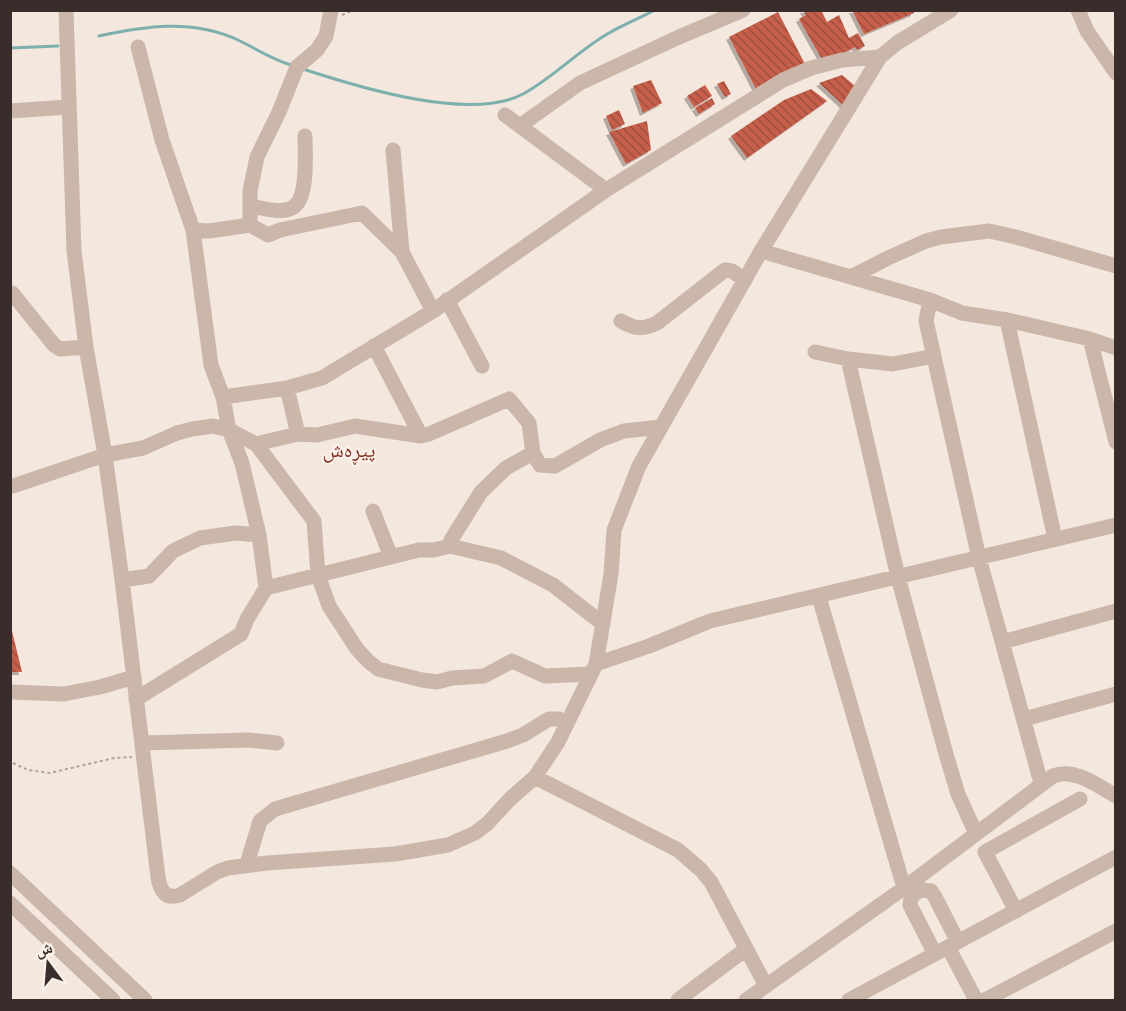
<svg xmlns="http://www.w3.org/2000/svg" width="1126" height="1011" font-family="'Alegreya Sans','Noto Naskh Arabic',sans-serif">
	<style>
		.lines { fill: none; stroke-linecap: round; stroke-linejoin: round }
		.stream { stroke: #7db0ad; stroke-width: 3 }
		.building { fill: url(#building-back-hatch); filter: url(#shadow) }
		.path { stroke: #b7a094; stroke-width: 2; stroke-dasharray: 3 3; stroke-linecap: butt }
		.minor { stroke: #cbb6aa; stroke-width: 15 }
		.labels { text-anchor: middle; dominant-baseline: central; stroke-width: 4.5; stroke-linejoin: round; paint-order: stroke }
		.quarter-label { font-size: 21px; fill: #873223; stroke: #faf2eb }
	</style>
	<defs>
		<pattern id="building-back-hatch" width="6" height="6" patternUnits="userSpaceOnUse" patternTransform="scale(1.5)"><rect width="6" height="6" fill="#c55e4a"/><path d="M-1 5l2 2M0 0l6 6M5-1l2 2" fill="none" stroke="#a14e3e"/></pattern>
		<filter id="shadow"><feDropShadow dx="-3" dy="3" stdDeviation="0" flood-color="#0004"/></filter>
	</defs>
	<rect width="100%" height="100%" fill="#f3e7de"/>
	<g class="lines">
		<path class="stream" d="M99,36C145,26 191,19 236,39C255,48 271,59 291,65
			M10,48L58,46
			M303,69C358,87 470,122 523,94C554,77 579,50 609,33C624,24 640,18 655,10"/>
	</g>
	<path class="building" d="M803,10H821L827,22L839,15L849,38L858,33L865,46L857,50L855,47L824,63L799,19L806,15Z
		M852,10H913L914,13L864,34Z
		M778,12L806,66L757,91L729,37Z
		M842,75L855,86L845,107L819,83Z
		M651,80L662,103L643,113L633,86Z
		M724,81L731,94L725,97L717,84Z
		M705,85L712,96L694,107L687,96Z
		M811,89L827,101L747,158L731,136L784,100Z
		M712,98L715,104L699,114L695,108Z
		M619,110L625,124L612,130L606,116Z
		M647,121L651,150L626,164L609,132Z
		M10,627H11L22,672H10Z"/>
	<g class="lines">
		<path class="path" d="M342,15L354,10
			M13,763L28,770L50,773L114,758L132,757"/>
		<path class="minor" d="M66,10L74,251L86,347L105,455L122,580L158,877C160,890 165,900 180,895L217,872L228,868L267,863L395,854L448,845L475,833L487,824L510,799L535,777L558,742L596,664L611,574L614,530L639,466L761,251L880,57L897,43L951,10
			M1078,10L1087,31L1116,73
			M138,47L162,140L193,230L209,231L250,225V191L257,157L279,112L297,67L317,50L326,36L331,10
			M10,111L68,107
			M505,115L606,190
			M521,125L580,83L679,37L743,10
			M393,150L402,252L433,311
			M250,206C263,208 280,214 292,208C309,200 305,152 305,136
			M250,225L268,235L280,230L362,213L402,252
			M761,251L930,300L962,313L1007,320L1090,339L1116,348
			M851,277L888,258L926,241L941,237L989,231L1016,237L1116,266
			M12,293L54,345L60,349L86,347
			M447,300L482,366
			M930,300L926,321L979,558L1041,783
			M1007,320L1055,539
			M621,321C635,329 642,330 657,323L725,270L732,271L745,280
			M1090,339L1116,442
			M374,346L421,436
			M815,352L848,359L893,364L934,356
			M848,359L898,577L946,754L958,794L976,834
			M223,397L287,388
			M298,434L317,435L355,426L421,436L429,434L509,399L529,423L533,453L540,465L555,466L600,440L624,431L661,427
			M256,444L298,434L287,388L322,378L433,311L606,190L783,80L811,68L842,60L880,57
			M10,487L105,455L143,448L177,433L192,429L213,426L229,430L256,444L314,521L318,575L329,606L357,649L368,661L378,669L422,680L437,682L452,678L484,676L512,661L545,676L591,674
			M373,511L391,557
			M450,546L451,540L481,492L506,468L533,453
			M122,580L149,576L173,551L200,538L236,533L259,535
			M266,588L419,550H434L450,546L501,558L553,585L603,624
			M819,597L904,888
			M1002,642L1116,611
			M596,664L649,646L710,621L1116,525
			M10,692L64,694L100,687L134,677
			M136,699L241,634L247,619L266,588L265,580L259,535L242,463L229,430L223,397L211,365L193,230
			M1024,719L1116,694
			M142,743L249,740L277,743
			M535,777L678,850L701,870L711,882L766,986
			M247,864L260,821L275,809L507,741L523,735L549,719H559L567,724
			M10,873L145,1000
			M10,903L113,1000
			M1016,911L985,852L1080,799
			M948,947L976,1000
			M935,954L910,905C910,896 916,891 924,890L931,891L935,897L958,942
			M678,1000L746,949
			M746,1000L904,888L1053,776C1074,767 1098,786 1116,796
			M849,1000L1116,857
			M985,1000L1116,931"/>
	</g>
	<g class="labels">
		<g class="quarter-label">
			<text x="349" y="450">پیڕەش</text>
		</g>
	</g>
	<rect width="1126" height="1011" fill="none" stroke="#382d2a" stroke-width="24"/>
	<g transform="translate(48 963) rotate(344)" stroke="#faf2eb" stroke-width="4.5" paint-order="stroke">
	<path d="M0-4.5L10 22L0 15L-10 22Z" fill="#382d2a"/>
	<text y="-9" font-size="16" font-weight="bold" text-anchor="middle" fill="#382d2a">ش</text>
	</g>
</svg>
